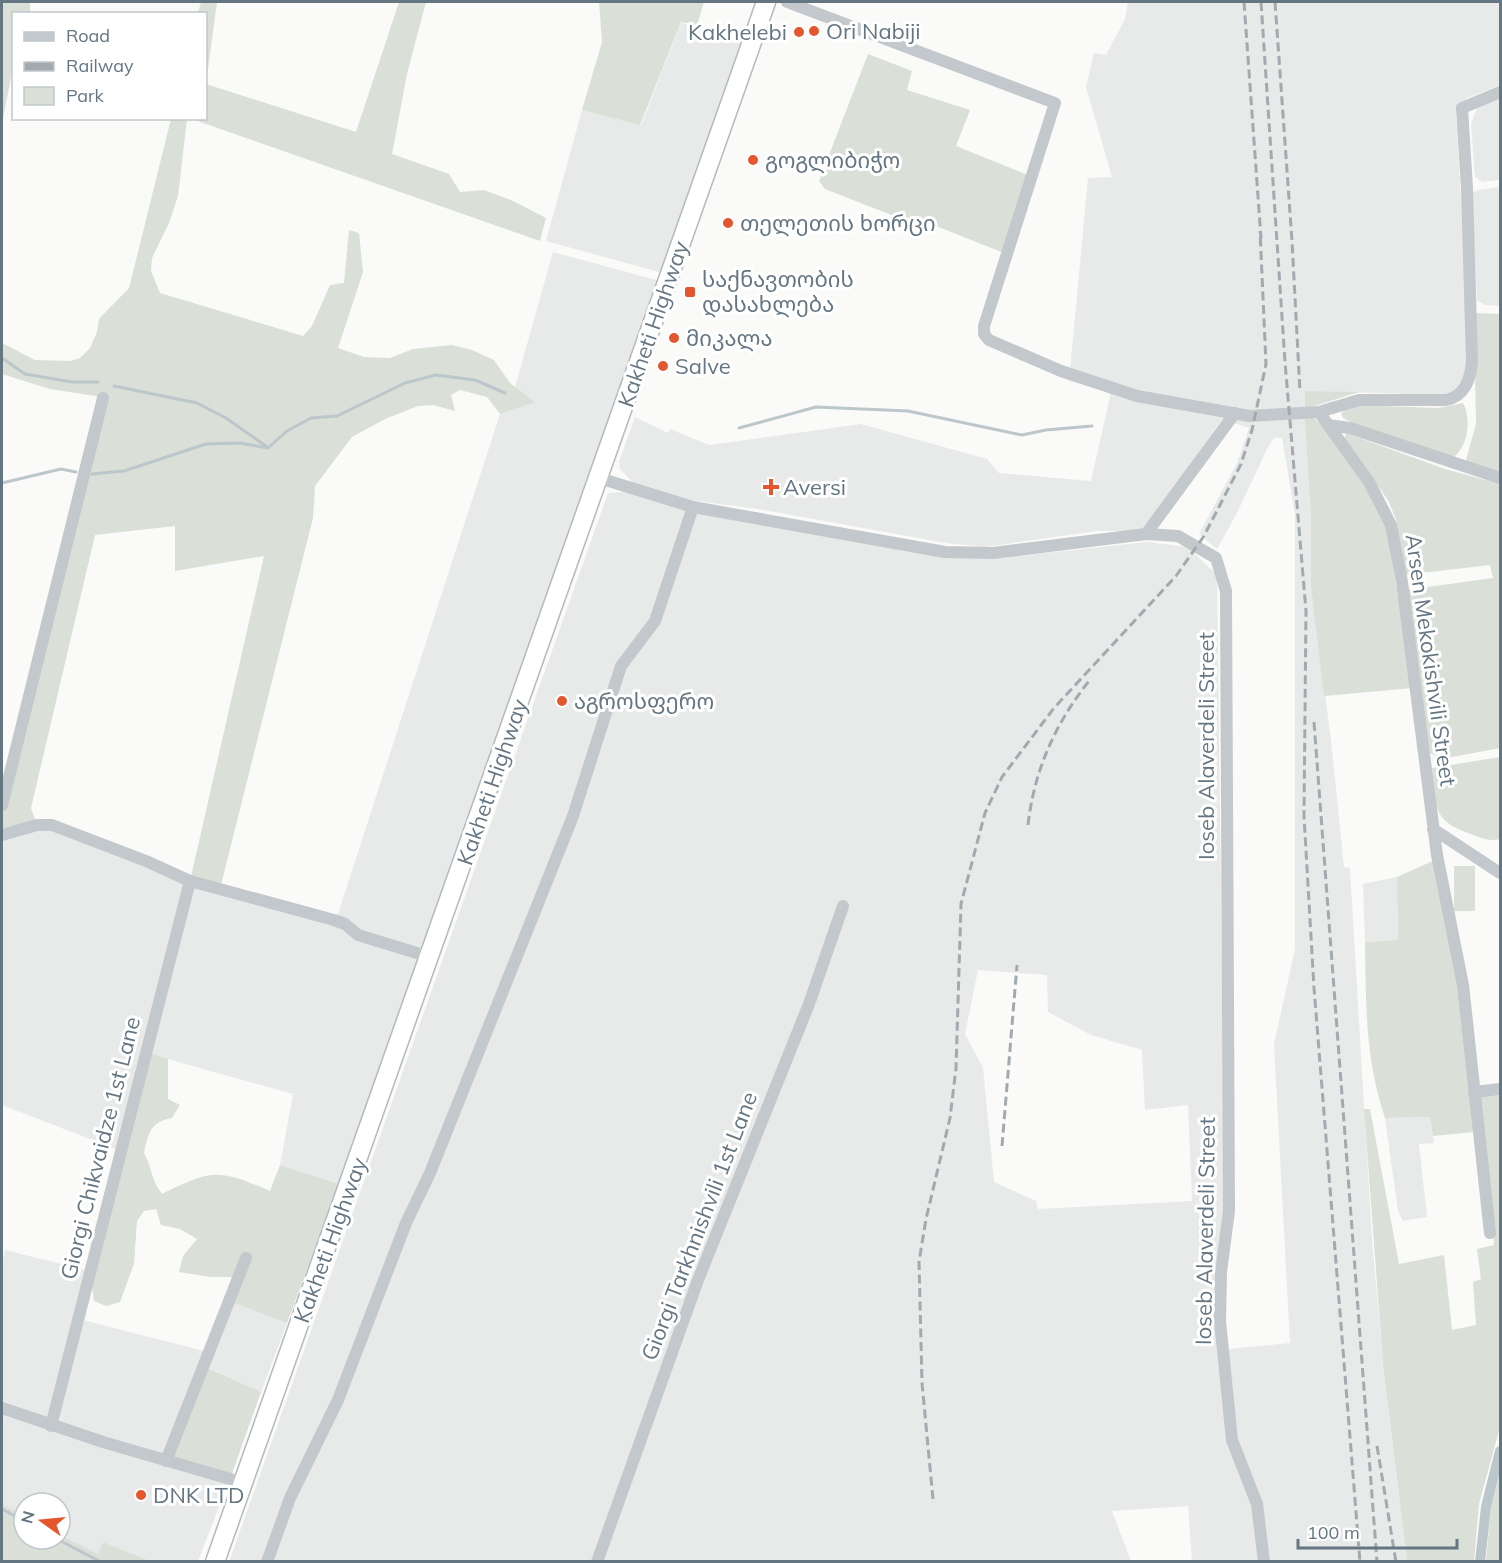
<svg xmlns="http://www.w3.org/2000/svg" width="1502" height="1563" font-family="Mulish,'Noto Sans Georgian',sans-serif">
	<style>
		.built { fill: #e8e9e9; fill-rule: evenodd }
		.green { fill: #dadfd7 }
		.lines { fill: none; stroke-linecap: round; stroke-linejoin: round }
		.stream { stroke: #bbc7cb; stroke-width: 3 }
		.canal { stroke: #bbc7cb; stroke-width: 10 }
		.highway-casing { stroke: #b4b9bd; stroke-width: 21 }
		.minor { stroke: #c3c8cc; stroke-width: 12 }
		.highway { stroke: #fff; stroke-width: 18 }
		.rail { stroke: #a2aab0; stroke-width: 3; stroke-dasharray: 9 4.5; stroke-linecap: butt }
		.poi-dot { fill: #e4572e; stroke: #fff; stroke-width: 2 }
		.labels { text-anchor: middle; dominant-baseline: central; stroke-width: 6; stroke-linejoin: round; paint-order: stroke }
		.poi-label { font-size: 22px; fill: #657683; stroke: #fff; text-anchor: start }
		.street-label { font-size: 22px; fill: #657683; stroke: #fff }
	</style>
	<rect width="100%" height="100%" fill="#fafaf8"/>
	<path class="built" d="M1128,2H1500V85L1467,98L1456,114L1465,268L1466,373L1459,388L1451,395L1305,391L1311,516V587L1331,740L1344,867L1350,868L1372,1240L1383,1364L1407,1561H1192L1188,1506L1112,1511L1131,1561L229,1562L608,493L624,492L999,558L1147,542L1188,547L1217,575L1225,1207L1218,1350L1290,1343L1274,1044L1295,949V515L1282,438H1274L1268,447L1236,515L1217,549L1199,534L1237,463L1249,428L1222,419L1144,531H1097L985,547L946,543L758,509L690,500L635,485L620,469L619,462L635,417L668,433L670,429L709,445L861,424L987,459L999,473L1091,481L1111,392L1069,381L1088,178L1112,177L1086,87L1094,53L1106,55L1125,19ZM978,970L1047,975L1048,1012L1091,1035L1142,1050L1145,1110L1188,1105L1192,1201L1038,1209L1036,1201L994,1182L983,1068L965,1034Z
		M681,23L745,38L663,273L546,241L582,110L641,125Z
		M1500,98V180L1482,182L1475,177L1471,124L1477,108Z
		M1500,187V306L1485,305L1477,300L1472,193L1478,190Z
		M553,252L660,281L421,951L361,933L337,917L500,414L534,402L515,387Z
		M37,825L190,881L334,920L419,956L339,1184L280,1165L293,1094L146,1053L121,1151L2,1105V835Z
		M1397,877L1398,940L1365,942L1363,884Z
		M1430,1117L1434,1143L1419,1144L1427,1217L1403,1221L1398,1211L1385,1118Z
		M5,1250L90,1271L79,1319L208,1352L229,1301L287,1323L261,1392L204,1366L230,1479L198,1561H150L103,1542L98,1555L60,1535V1503H24V1516L2,1504V1265Z"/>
	<path class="green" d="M2,2H30V13L14,14L13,67L2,124Z
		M201,2H217L206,84L356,132L399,2H426L407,74L392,154L449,174L460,192L484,190L511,200L546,218L540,241L192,119L206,118V14L198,13Z
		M599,2H704L697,25L681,22L640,125L582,110L602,42Z
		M868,54L912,71L907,90L970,110L956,146L1028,175L1004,253L926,222L917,225L825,189L819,181Z
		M171,119H187L178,196L169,223L152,258L151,271L160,293L303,336L312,326L330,285L344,283L349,230L359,233L363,272L338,348L364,357L390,358L413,349L452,345L472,350L494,360L510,383L535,402L500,414L487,397L460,390L451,395L455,411L433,405L418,406L385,419L352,437L315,486L313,518L220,889L190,881L264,556L175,571V526L95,535L31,808L37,825L2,835V805L102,397L50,389L2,374V343L35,360L70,361L80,358L90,348L97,332L99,319L129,288Z
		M1474,313L1500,314V474L1468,466L1466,460L1476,424Z
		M1305,391L1359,392L1305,409Z
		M1463,403C1472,420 1468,449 1450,460L1358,426L1343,418L1341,413L1352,405L1438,408Z
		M1305,417L1314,418L1326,429L1381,509L1386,525L1413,688L1324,696L1311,587V516Z
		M1346,433L1445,469L1500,484V748L1442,759L1430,753L1406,590L1493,578L1490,565L1404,575L1396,519L1388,500L1344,440Z
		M1500,757V839C1488,842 1479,837 1468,833C1430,819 1437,804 1432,768Z
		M1435,860L1458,970L1475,1132L1433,1136L1430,1117L1385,1118C1365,1057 1366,1006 1365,942L1398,940L1397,877Z
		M1454,866H1475V911H1454Z
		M146,1052L168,1059V1099L180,1105L172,1118C150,1122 148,1134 144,1153C153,1169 150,1178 162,1194C213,1169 218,1169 270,1191L280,1165L339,1184L287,1323L229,1301L238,1277H211L179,1272L183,1256L197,1239L180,1229L161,1225L156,1209L144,1211L137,1221L134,1264L120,1302L106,1306L94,1301L90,1271Z
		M1500,1095V1427L1479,1504L1474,1561H1407L1383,1364L1364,1109H1370L1399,1264L1444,1255L1452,1330L1476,1325L1473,1282L1481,1279L1477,1249L1494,1245L1478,1097Z
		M203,1366L261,1392L230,1479L166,1461Z
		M1500,1473V1561H1486L1491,1508Z
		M2,1504L24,1516V1539H60V1535L98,1554L103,1542L150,1561H2Z"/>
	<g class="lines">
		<path class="stream" d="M2,358L25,374L72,382H98
			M114,386L197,403L226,418L266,446
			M739,428L816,407L908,411L1022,435L1046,430L1092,426
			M92,474L124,471L206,444L240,443L268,448L287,431L311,418L337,416L405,383L436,375L475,380L505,393
			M2,483L61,469L76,472
			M2,1509L24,1521
			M57,1539L101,1562"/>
		<path class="canal" d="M1480,1562L1486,1507L1500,1451"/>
		<defs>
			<path id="highway" d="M215,1562L766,2"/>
		</defs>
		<use href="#highway" class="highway-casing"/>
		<path class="minor" d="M787,2L1055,103L984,326V334L989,340L1061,371L1137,396L1249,416L1319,412L1359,400H1446C1465,396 1470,380 1472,362L1467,188L1462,108L1500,92
			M1319,412L1369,482L1391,525L1402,582L1437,855L1463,985L1490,1233
			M1328,425L1350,428L1500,478
			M599,478L693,507L945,552L993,553L1146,534L1178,536L1216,558L1226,591L1229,1211L1221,1272L1220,1321L1232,1440L1257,1504L1264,1562
			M1146,534L1235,413
			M2,805L103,398
			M1433,829L1500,873
			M2,835L37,825H52L146,861L190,881L334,920L345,924L358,935L430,957
			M1474,1092L1500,1089
			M2,1408L103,1442L244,1483
			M51,1426L190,881
			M166,1461L246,1258
			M267,1562L290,1498L338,1400L406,1223L430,1173L573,816L621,666L655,621L693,507
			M597,1562L698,1280L809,1004L843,906"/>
		<use href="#highway" class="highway"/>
		<path class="rail" d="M1244,2L1261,238
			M1261,2L1285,362L1306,611L1304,816L1314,988L1360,1562
			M1275,2L1292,241L1300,392
			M1314,722L1377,1562
			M1028,825C1034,771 1055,724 1089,681
			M1002,1146L1017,965
			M1377,1446L1396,1562
			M933,1499L922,1383L919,1262L926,1219L950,1118L956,1068L961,904L985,813L1002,777L1054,708L1176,576L1204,536L1241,464L1252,430L1266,364L1260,231"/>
	</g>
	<g class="poi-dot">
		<circle cx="814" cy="31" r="6"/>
		<circle cx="799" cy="32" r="6"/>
		<circle cx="753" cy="160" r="6"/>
		<circle cx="728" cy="223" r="6"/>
		<rect x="684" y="286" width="12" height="12" rx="3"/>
		<circle cx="674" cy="338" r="6"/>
		<circle cx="663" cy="366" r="6"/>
		<path d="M768 478h6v6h6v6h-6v6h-6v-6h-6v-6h6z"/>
		<circle cx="562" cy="701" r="6"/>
		<circle cx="141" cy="1495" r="6"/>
	</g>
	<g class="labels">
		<g class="poi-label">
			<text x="826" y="31">Ori Nabiji</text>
			<text x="787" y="32" text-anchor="end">Kakhelebi</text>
			<text x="765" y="160">გოგლიბიჭო</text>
			<text x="740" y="223">თელეთის ხორცი</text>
			<text x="702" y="279">საქნავთობის<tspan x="702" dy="25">დასახლება</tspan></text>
			<text x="686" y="338">მიკალა</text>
			<text x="675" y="366">Salve</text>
			<text x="783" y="487">Aversi</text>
			<text x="574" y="701">აგროსფერო</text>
			<text x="153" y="1495">DNK LTD</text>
		</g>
		<g class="street-label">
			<text transform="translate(653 324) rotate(-71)">Kakheti Highway</text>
			<text transform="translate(1431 660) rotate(82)">Arsen Mekokishvili Street</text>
			<text transform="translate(1206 746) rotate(-90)">Ioseb Alaverdeli Street</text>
			<text transform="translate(492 782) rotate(-71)">Kakheti Highway</text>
			<text transform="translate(100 1148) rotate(-76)">Giorgi Chikvaidze 1st Lane</text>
			<text transform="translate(699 1226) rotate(-69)">Giorgi Tarkhnishvili 1st Lane</text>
			<text transform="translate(1205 1231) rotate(-89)">Ioseb Alaverdeli Street</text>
			<text transform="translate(330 1240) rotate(-70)">Kakheti Highway</text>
		</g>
	</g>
	<rect width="1502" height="1563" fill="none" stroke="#657683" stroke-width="6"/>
	<rect x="12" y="12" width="195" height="108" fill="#ffffff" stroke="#c1c8cd" stroke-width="1.5"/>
	<rect x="24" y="32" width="30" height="9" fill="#c3c8cc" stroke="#c1c8cd" stroke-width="1.5"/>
	<text x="66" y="42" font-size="18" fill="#657683">Road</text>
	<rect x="24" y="62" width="30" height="9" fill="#a2aab0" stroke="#c1c8cd" stroke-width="1.5"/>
	<text x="66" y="72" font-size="18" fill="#657683">Railway</text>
	<rect x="24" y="87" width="30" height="18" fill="#dadfd7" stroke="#c1c8cd" stroke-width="1.5"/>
	<text x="66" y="102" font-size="18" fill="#657683">Park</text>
	<g transform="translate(42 1521) rotate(285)"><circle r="28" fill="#ffffff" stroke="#c1c8cd" stroke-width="1.5"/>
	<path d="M0-4.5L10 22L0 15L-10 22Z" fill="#e4572e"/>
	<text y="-9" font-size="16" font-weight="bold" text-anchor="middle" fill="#657683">N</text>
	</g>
	<path d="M1298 1539v9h159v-9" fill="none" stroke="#657683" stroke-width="3"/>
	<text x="1307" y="1539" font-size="18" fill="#657683" stroke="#ffffff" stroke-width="4.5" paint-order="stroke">100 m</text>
</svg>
